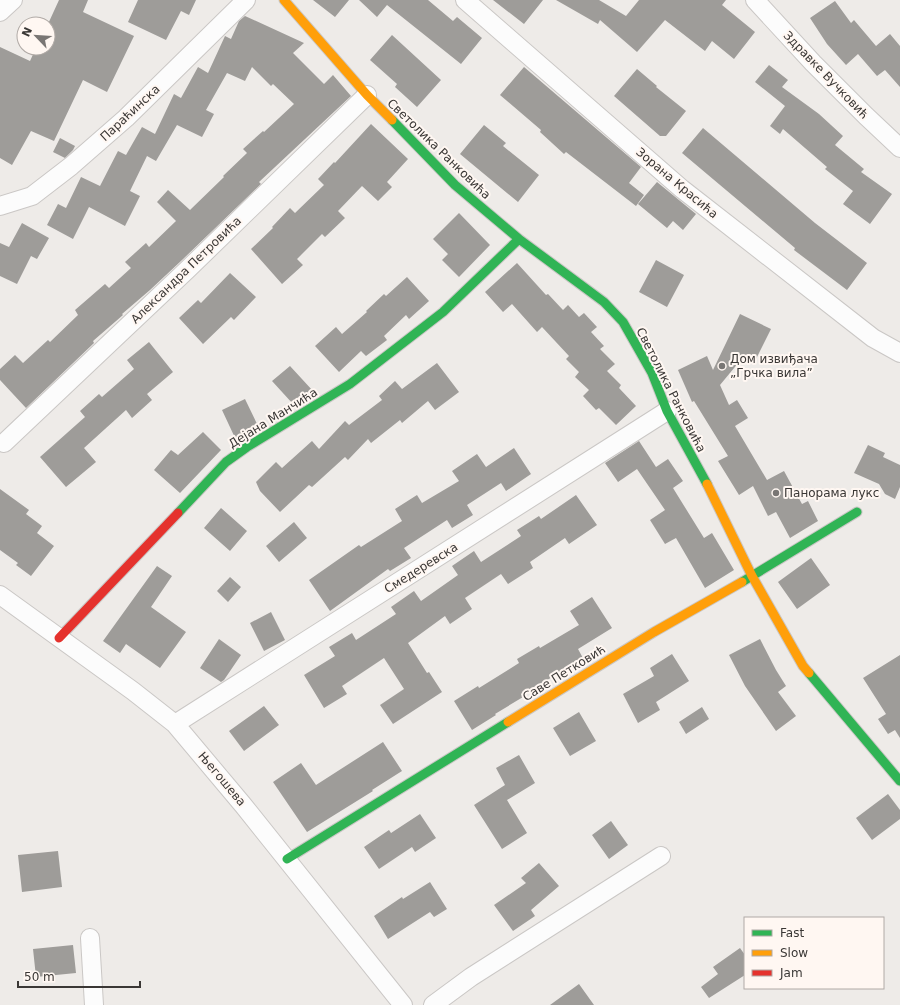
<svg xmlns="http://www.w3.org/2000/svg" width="900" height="1005" font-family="'DejaVu Sans',sans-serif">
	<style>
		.building { fill: #9e9c99 }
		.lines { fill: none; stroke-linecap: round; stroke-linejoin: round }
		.street-casing { stroke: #cac7c5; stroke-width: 20 }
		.fast-casing { stroke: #cac7c5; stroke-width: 11 }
		.slow-casing { stroke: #cac7c5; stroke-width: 11 }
		.jam-casing { stroke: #cac7c5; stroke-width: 11 }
		.street { stroke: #fcfcfc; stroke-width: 18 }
		.fast { stroke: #30b455; stroke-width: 9 }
		.slow { stroke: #ff9f0a; stroke-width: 9 }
		.jam { stroke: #e5322d; stroke-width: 9 }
		.poi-dot { fill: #797674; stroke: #fff7f2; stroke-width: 1.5 }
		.labels { text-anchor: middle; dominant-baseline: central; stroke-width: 4; stroke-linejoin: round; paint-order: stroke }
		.street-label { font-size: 12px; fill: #3a3735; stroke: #fff7f2 }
		.poi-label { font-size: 12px; fill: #3a3735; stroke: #fff7f2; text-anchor: start }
	</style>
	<rect width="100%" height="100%" fill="#eeebe8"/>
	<path class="building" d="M59,0H88L83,12L134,36L107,92L83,80L54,141L31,131L12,165L0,158V47L30,61L36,48H48V24Z
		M138,0H196L189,15L181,11L166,40L128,22Z
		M313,0H349L335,17Z
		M359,0H428L453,21L457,17L482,38L461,64L387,5L377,17Z
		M493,0H543L524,24Z
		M556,0H599L626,16L639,0H726L722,5L755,32L734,59L712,41L705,51L665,20L637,52L600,20L598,24Z
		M835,1L851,23L854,20L876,46L890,34L900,46V87L885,70L877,76L858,54L846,65L827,44L810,18Z
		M245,16L304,43L293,53L324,84L333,75L351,96L259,182L261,184L181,261L150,290L122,314L123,315L93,341L94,343L26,408L0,380V369L15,355L23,363L48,340L50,342L78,315L75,310L105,284L109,288L131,268L125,262L146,243L149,247L176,221L157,202L168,190L190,210L224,177L223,176L247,153L243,149L263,131L264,132L294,104L273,84L271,86L252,67L245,81L227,73L206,110L214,114L202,137L177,125L156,161L147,156L130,191L140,196L125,226L89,207L73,239L47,225L58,204L66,208L81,177L100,186L118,151L126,155L142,127L155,134L174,94L181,98L198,67L208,73L225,36L231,39L239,21Z
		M392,35L441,80L417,107L395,87L397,84L370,60Z
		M769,65L788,80L782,87L819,114L843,136L835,145L864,169L861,172L892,194L870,224L843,204L853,191L825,169L827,167L783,129L780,134L770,126L785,106L755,82Z
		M524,67L641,167L629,183L644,195L636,206L566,152L564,154L540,132L541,130L500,95Z
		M637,69L657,86L656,87L686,111L666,136H660L614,96Z
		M371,124L408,159L387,182L392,187L378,201L362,186L338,211L345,218L325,237L322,234L297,259L303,265L282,284L251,249L273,228L272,227L290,208L295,213L324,185L318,179L334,162L335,163Z
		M484,125L506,143L503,146L539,175L518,202L460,154Z
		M703,128L815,223L867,263L847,290L794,250L795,248L682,153Z
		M60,138L75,146L73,150L65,158L53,152Z
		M657,182L696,214L683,230L673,221L667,228L638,204Z
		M459,213L490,245L459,277L442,260L448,254L433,239Z
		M22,223L49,238L37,259L31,256L17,284L0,276V243L9,247Z
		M656,260L684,275L667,307L639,292Z
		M517,263L546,295L548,294L563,310L568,305L579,317L584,313L597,327L591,332L604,346L600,349L615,364L607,371L621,385L619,388L636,406L616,425L599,408L596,410L583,396L589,390L575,377L579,372L566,359L569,356L542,327L537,332L512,304L503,312L485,292Z
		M230,273L256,297L234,320L231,317L203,344L179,318L198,300L201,303Z
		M407,277L429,301L409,319L406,315L384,336L387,340L366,356L361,351L339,372L315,346L336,327L342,334L367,312L366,311L384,294L386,296Z
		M740,314L771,329L755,361L744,356L720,385L729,405L737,400L748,418L735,426L767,480L784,471L802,504L808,501L818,521L790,538L776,512L768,516L753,486L739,495L718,461L728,456L694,401L692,402L678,370L707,356L713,370Z
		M149,342L173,372L147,394L152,400L132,418L126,410L84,448L96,462L66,487L40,457L85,417L80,411L99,394L102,397L134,369L127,360Z
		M437,363L459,392L435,410L428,401L402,423L400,420L371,443L368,439L348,460L345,457L312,487L309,485L280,512L260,491L256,482L276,462L282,468L312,441L319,449L345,421L349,425L382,400L379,396L395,381L402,389Z
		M290,366L313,391L293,404L272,381Z
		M245,399L258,426L236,440L222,410Z
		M203,432L221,450L180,493L154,470L171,450L178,455Z
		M639,441L656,467L668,459L683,481L673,488L704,538L712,533L734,570L705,588L676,538L665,544L650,520L665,510L637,469L618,482L605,463Z
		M868,445L885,453L883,457L900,465V487L895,499L885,494L879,484L854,473Z
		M514,448L531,474L506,491L501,483L467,505L473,515L452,528L447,520L404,548L411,558L390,571L388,569L330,611L309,580L359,545L361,547L402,521L395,509L417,495L422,503L459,481L452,471L477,454L486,467Z
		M0,489L29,510L26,514L42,526L37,533L54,546L31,576L16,565L18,563L0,550Z
		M576,495L597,525L569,544L565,538L530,562L533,568L508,584L501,574L465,598L472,609L450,624L445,616L408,643L427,673L429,672L442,692L393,724L380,705L404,689L384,658L342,686L347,694L324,708L304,675L335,656L329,647L352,633L356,640L396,614L391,607L414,591L421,601L458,575L452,566L474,551L481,562L521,536L517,530L539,516L541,519Z
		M221,508L247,531L230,551L204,528Z
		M294,522L307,538L279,562L266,546Z
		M811,558L830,585L797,609L778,582Z
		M157,566L172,576L151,607L186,632L160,668L126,644L120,653L103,641Z
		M230,577L241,587L228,602L217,591Z
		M592,597L612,628L578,649L584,660L521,694L523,697L495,714L496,715L472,730L454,701L478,686L479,688L519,663L517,659L539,646L540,648L579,625L570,611Z
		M271,612L285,640L264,651L250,623Z
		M219,639L241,655L224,680L221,682L200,668Z
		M760,639L776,670L786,686L778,692L796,716L776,731L745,686L729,655Z
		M672,654L689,681L656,702L660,710L638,723L623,694L654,676L650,668Z
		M900,655V738L895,730L888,734L878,719L886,714L863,678Z
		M264,706L279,725L244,751L229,731Z
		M702,707L709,719L686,734L679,722Z
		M579,712L596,741L570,756L553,728Z
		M383,742L402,771L372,790L373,791L307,832L273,782L301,763L316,785Z
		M519,755L535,783L507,800L527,833L502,849L474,805L505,785L496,768Z
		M888,794L900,810V819L872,840L856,818Z
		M420,814L436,838L415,852L412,847L379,869L364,847L389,830L391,833Z
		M611,821L628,845L609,859L592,835Z
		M58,851L62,887L22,892L18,855Z
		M539,863L559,886L531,910L535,916L513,931L494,905L526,883L521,878Z
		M430,882L447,909L434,917L430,912L388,939L374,916L402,897L403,899Z
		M73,945L76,973L36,977L33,949Z
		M740,948L745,955V975L709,998L701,987L718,974L713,967Z
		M579,984L594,1005H550Z"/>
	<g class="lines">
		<defs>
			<path id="street" d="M465,0L682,189L873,338L900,353
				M755,0L813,63L866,116L900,148
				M0,12L13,0
				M0,206L32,196L71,166L126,118L246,0
				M4,443L188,269L367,95
				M0,595L133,691L175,724L243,805L403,1005
				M175,724L667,411
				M90,938L94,1005
				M433,1005L471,977L661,856"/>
			<path id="fast" d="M392,120L455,185L519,239L604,302L623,322L652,373L667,411L707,484
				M178,513L226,462L247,447L350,384L443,312L519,239
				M742,582L857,512
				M809,673L900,781
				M287,859L508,722"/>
			<path id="slow" d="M284,0L367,95L392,120
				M707,484L752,576L803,666L809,673
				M508,722L654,632L742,582"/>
			<path id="jam" d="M59,638L178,513"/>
		</defs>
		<use href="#street" class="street-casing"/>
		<use href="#fast" class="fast-casing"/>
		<use href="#slow" class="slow-casing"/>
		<use href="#jam" class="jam-casing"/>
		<use href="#street" class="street"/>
		<use href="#fast" class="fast"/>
		<use href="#slow" class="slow"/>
		<use href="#jam" class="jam"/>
	</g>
	<g class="poi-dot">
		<circle cx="722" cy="366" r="4"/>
		<circle cx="776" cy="493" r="4"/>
	</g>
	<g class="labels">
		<g class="street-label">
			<text transform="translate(826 75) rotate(46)">Здравке Вучковић</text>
			<text transform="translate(130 113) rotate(-43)">Параћинска</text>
			<text transform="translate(439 149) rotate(44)">Светолика Ранковића</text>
			<text transform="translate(677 183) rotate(40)">Зорана Красића</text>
			<text transform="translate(186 270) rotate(-44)">Александра Петровића</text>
			<text transform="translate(671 390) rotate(63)">Светолика Ранковића</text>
			<text transform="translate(273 418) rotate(-32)">Дејана Манчића</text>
			<text transform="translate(421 568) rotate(-32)">Смедеревска</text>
			<text transform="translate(564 673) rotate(-32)">Саве Петковић</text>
			<text transform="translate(222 779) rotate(50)">Његошева</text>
		</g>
		<g class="poi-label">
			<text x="730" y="359">Дом извиђача<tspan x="730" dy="14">„Грчка вила”</tspan></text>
			<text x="784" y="493">Панорама лукс</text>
		</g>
	</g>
	<rect x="744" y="917" width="140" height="72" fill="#fff7f2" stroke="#b0aaa6"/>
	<rect x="752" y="930" width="20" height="6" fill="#30b455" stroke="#b0aaa6"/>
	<text x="780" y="937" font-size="12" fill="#3a3735">Fast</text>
	<rect x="752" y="950" width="20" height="6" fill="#ff9f0a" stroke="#b0aaa6"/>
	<text x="780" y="957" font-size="12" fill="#3a3735">Slow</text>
	<rect x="752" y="970" width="20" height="6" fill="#e5322d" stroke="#b0aaa6"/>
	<text x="780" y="977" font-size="12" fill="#3a3735">Jam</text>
	<g transform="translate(36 36) rotate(295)"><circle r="19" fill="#fff7f2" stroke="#b0aaa6"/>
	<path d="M0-3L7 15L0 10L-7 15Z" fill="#797674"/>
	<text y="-6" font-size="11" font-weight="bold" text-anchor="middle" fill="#3a3735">N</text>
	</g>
	<path d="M18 981v6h122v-6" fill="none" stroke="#3a3735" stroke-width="2"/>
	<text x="24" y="981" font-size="12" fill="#3a3735" stroke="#fff7f2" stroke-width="3" paint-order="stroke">50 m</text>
</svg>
